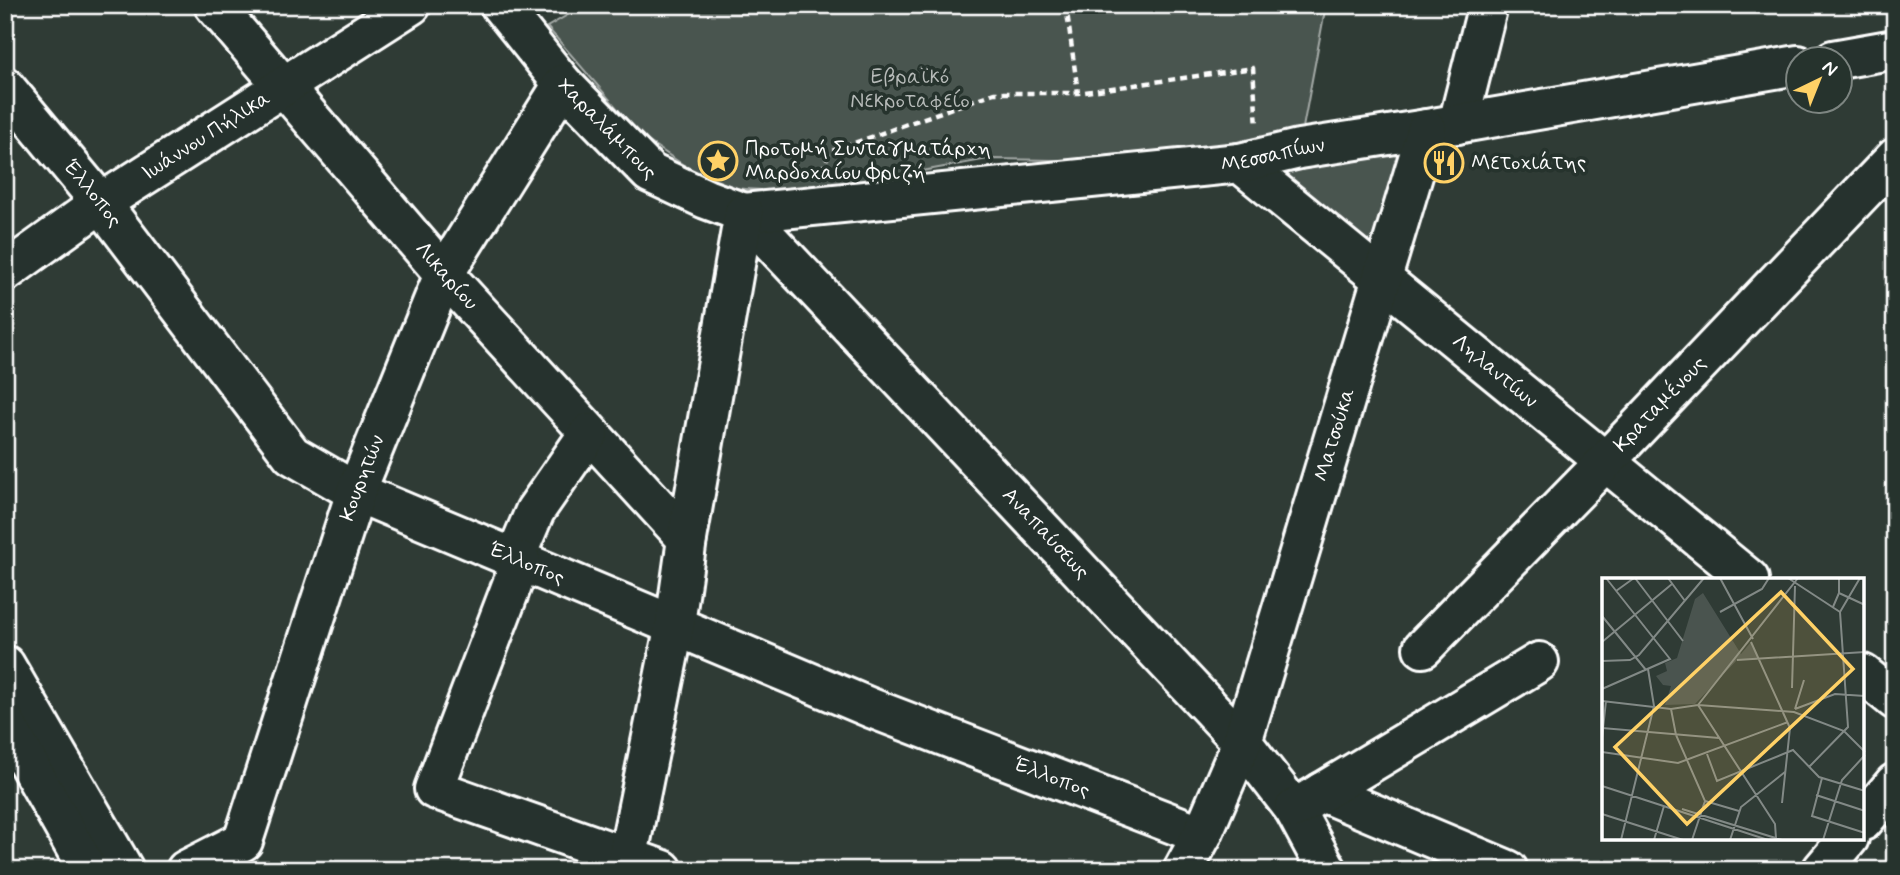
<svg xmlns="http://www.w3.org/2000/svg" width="1900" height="875" font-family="Mynerve,sans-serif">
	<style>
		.green { fill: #4a544f; stroke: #a4aaa7; stroke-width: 2 }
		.building { fill: #5b6661; stroke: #fff; stroke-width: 2 }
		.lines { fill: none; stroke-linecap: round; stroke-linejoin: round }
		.minor-casing { stroke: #fff; stroke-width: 44 }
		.path { stroke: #fff; stroke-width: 4.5; stroke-dasharray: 7 5; stroke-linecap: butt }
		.minor { stroke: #26332d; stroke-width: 38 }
		.labels { text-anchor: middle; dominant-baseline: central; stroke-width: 7; stroke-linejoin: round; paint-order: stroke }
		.park-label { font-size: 21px; fill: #b7bbb9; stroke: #26332d }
		.street-label { font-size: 21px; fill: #fff; stroke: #26332d }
		.poi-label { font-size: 21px; fill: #fff; stroke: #26332d; text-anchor: start }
		.inset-road { fill: none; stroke: #828986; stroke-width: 2 }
		.view { fill: #ffd166; fill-opacity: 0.15; stroke: #ffd166; stroke-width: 3.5 }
		.inset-edge { fill: none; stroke: #fff; stroke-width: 3.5 }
	</style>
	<rect width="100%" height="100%" fill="#2f3b35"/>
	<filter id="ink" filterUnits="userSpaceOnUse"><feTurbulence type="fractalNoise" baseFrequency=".0143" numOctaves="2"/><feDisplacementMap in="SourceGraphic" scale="14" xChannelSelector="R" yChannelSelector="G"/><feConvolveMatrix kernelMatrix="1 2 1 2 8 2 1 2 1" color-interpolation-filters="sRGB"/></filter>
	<g filter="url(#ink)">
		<path class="green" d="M585,5H1326L1299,149L1427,129L1383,277L1240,163L988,159L856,183L788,192L731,188L691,170L642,137L547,27Z"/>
		<path class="building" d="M1895,810V833L1884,824Z"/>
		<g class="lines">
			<defs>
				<g id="minor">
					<path id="s1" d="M214,5L444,274L687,539"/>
					<path id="s2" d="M500,5L563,84L650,173L706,199L744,213L1242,742L1294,809L1327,870"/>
					<path d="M1833,60L1895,49"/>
					<path id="s3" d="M5,87L101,203L292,455L356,492L871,708L1202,835"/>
					<path d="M1458,124L1488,5"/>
					<path id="s4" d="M1240,163L1749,579"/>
					<path id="s5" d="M744,213L1240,163L1299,149L1427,129L1798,65"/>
					<path id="s6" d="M5,272L101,203L411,5"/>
					<path d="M515,558L535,511L589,433"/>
					<path d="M521,561L434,789L663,870"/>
					<path id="s7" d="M1423,648L1606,461L1895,158"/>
					<path d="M5,665L124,870"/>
					<path d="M1863,674L1895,700"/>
					<path d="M5,722L88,870"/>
					<path d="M1322,792L1508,870"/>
					<path d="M1294,809L1539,662"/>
					<path d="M1863,821L1895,783"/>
					<path id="s8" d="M186,870L243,841L356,492L444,274L563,84"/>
					<path d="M625,870L675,624L687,539L744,213"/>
					<path id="s9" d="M1183,870L1202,835L1242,742L1427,129"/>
					<path d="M1822,870L1849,838"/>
				</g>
			</defs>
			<use href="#minor" class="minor-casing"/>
			<path class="path" d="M1066,5L1078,93L1253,68L1257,126
				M822,171L829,152L994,93H1078"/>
			<use href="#minor" class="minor"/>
		</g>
	</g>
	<defs>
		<symbol id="sight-ring" viewBox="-11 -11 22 22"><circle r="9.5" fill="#26332d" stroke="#ffd166" stroke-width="1.5"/><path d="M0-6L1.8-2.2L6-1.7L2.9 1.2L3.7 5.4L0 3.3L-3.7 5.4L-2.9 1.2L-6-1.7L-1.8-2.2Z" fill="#ffd166"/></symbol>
		<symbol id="restaurant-ring" viewBox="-11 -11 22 22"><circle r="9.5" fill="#26332d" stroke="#ffd166" stroke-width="1.5"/><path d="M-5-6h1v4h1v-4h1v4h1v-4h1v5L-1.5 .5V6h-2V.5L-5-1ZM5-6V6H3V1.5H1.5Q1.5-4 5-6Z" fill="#ffd166"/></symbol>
	</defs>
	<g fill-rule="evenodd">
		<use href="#sight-ring" x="696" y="139" width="44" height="44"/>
		<use href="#restaurant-ring" x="1422" y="141" width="44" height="44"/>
	</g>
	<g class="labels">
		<g class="park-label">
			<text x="910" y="77">Εβραϊκό<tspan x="910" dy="24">Νεκροταφείο</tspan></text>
		</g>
		<g class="street-label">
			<text stroke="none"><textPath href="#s2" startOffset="164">Χαραλάμπους</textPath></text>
			<text stroke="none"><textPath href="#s6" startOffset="243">Ιωάννου Πήλικα</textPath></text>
			<text stroke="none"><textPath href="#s5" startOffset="532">Μεσσαπίων</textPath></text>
			<text stroke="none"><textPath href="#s3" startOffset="138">Έλλοπος</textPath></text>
			<text stroke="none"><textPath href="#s1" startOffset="357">Λικαρίου</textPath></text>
			<text stroke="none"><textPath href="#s4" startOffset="329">Ληλαντίων</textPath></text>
			<text stroke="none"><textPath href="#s7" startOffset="340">Κραταμένους</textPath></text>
			<text stroke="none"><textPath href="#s9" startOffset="462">Ματσούκα</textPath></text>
			<text stroke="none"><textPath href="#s8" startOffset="446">Κουρητών</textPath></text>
			<text stroke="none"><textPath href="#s2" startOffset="768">Αναπαύσεως</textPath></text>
			<text stroke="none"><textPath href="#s3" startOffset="726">Έλλοπος</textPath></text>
			<text stroke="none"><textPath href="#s3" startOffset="1293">Έλλοπος</textPath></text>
		</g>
		<g class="poi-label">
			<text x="745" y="149">Προτομή Συνταγματάρχη<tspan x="745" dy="24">Μαρδοχαίου Φριζή</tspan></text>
			<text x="1471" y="163">Μετοχιάτης</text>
		</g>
	</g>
	<g transform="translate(1602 578)">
		<rect width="262" height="262" fill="#2f3b35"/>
		<path d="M101,15L139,76L149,64L157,81L135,82L93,126L63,127L69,108L61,107L54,98L65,93L63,85L75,80L93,21Z" fill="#4a544f"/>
		<path class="inset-road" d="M33,0L81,63M66,0L83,23M118,0L151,61M186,0L238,34M14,13L32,0M237,15L263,27M231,29L237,15V0M118,34L160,11L167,0M238,34L258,0M0,38L44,92M0,64L70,6M149,64L188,150L180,225M135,82L263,74M0,83L28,82L37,77L102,0M190,110L193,8M0,111L68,81L4,0M0,123L69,131L96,127L192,134L242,153L263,174M96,127L196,0M96,127L173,246L174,260M69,131L74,157L103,223L90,262M193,131L233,116L263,118M193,131L202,102M0,150L117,160M0,160L4,123M0,174L76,185L186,144M105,176L115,203L191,172L217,199L263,213M207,189L246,149L238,34M220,200L210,238L263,255M0,208L166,262M214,217L263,233M103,223L137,233M80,231L180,262M0,236L81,262M19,262L52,128L46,91M52,262L62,228M128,262L139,229L183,194M221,262L240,202L263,177"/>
		<path class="view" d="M179,14L251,91L85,246L13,169Z"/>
		<rect width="262" height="262" class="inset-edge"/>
	</g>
	<rect width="1900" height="875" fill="none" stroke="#26332d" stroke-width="28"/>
	<rect x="14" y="14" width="1872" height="847" fill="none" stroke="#fff" stroke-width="2.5" filter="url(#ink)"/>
	<g transform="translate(1819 80) rotate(43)"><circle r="33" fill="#26332d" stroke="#7d8581" stroke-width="2"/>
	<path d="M0-5L12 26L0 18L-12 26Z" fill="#ffd166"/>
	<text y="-10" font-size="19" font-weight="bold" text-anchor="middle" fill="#ffffff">N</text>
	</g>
</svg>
